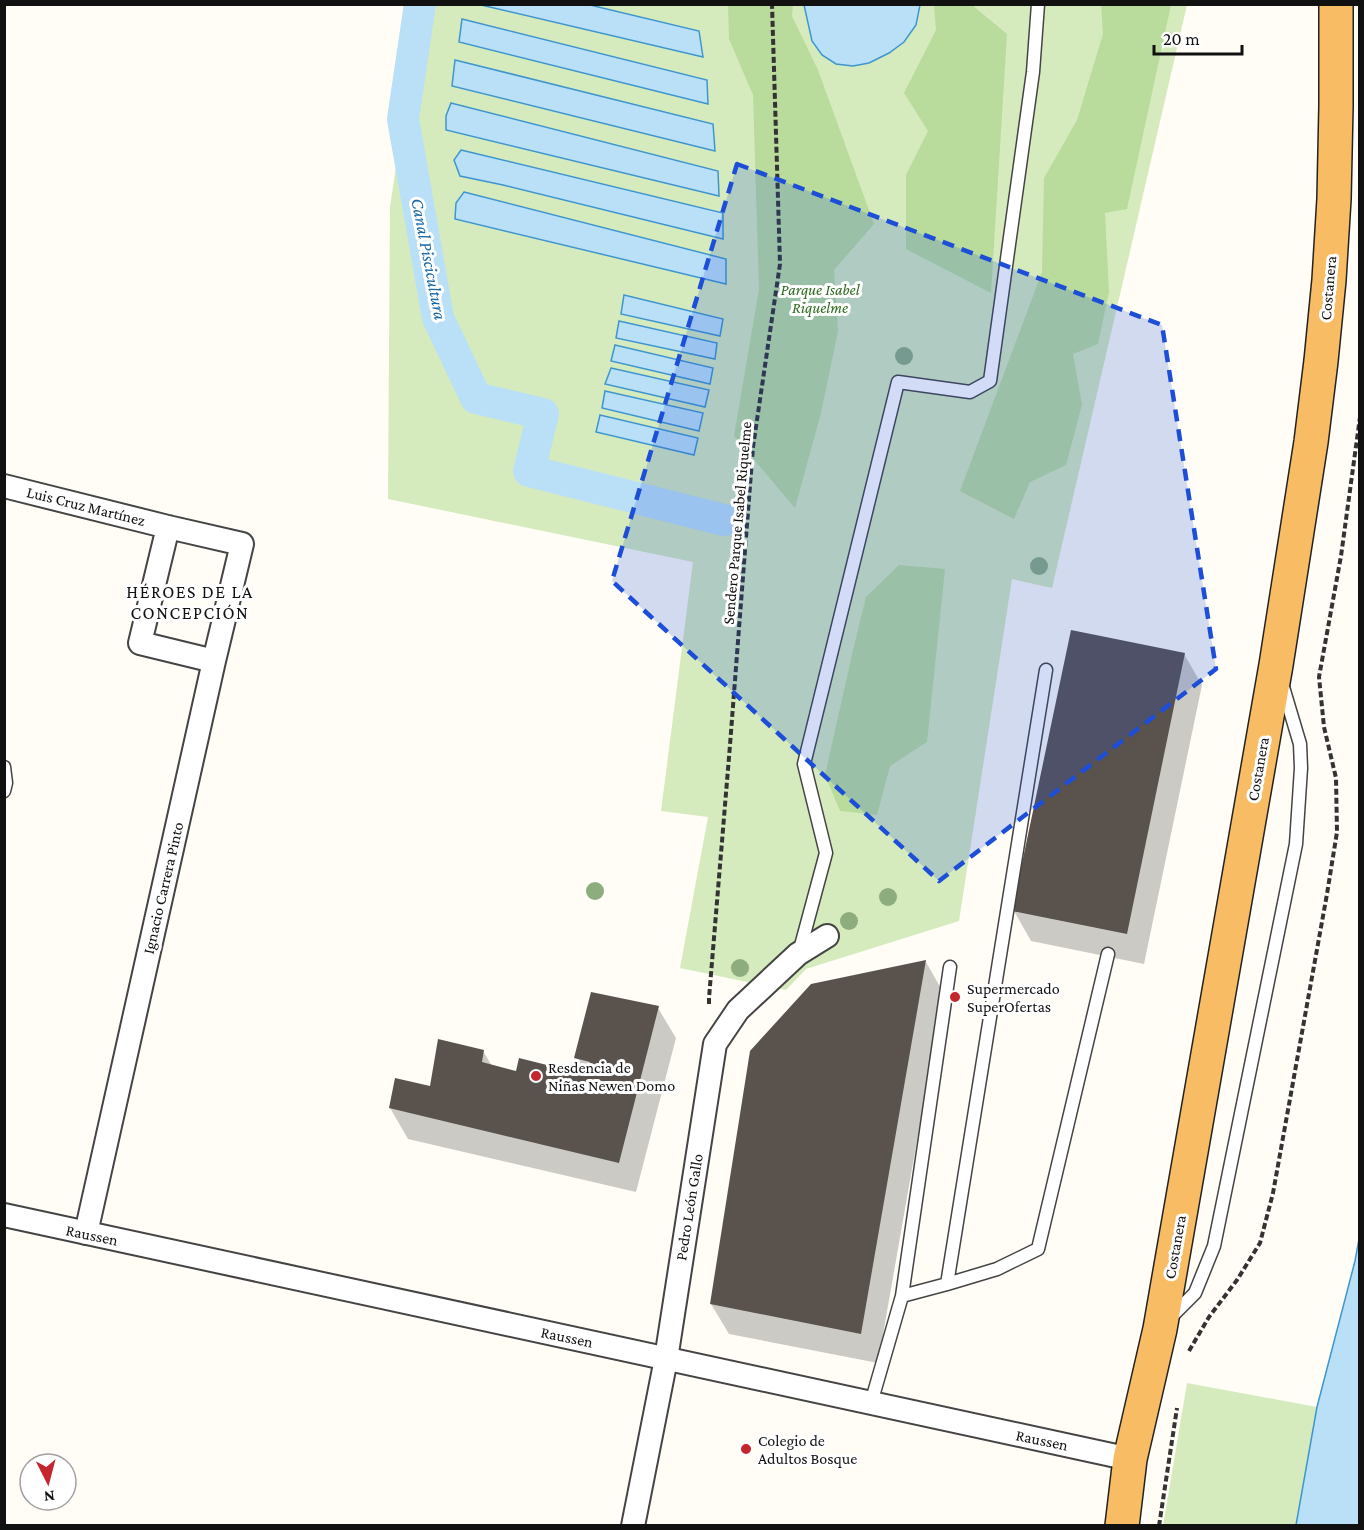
<svg xmlns="http://www.w3.org/2000/svg" width="1364" height="1530" font-family="'Crimson Pro',serif">
	<style>
		.green { fill: #d5ebbd }
		.forest { fill: #b9dc9c }
		.water { fill: #b9e0f7; stroke: #3f96cf; stroke-width: 1.5 }
		.shadow { fill: #0003 }
		.lines { fill: none; stroke-linecap: round; stroke-linejoin: round }
		.canal { stroke: #b9e0f7; stroke-width: 32 }
		.building { fill: #5a524d }
		.service-casing { stroke: #444; stroke-width: 15 }
		.minor-casing { stroke: #444; stroke-width: 26 }
		.trunk-casing { stroke: #222; stroke-width: 36 }
		.path { stroke: #333; stroke-width: 4; stroke-dasharray: 6 3; stroke-linecap: butt }
		.service { stroke: #fff; stroke-width: 12 }
		.minor { stroke: #fff; stroke-width: 22 }
		.trunk { stroke: #f7bc64; stroke-width: 33 }
		.tree { fill: #8dad7f }
		.marked { fill: #1d4ed8; fill-opacity: 0.2; stroke: #1d4ed8; stroke-width: 4.5; stroke-dasharray: 12 8; stroke-linejoin: round }
		.poi-dot { fill: #c4262e; stroke: #fff; stroke-width: 2 }
		.labels { text-anchor: middle; dominant-baseline: central; stroke-width: 6; stroke-linejoin: round; paint-order: stroke }
		.street-label { font-size: 16px; fill: #111; stroke: #fff }
		.park-label { font-size: 16px; font-style: italic; fill: #2f6b1f; stroke: #fff }
		.poi-label { font-size: 16px; fill: #111; stroke: #fff; text-anchor: start }
		.water-label { font-size: 18px; font-style: italic; fill: #1768a6; stroke: #fff }
		.neighbourhood-label { font-size: 18px; letter-spacing: 1.5px; fill: #111; stroke: #fff }
	</style>
	<rect width="100%" height="100%" fill="#fffdf5"/>
	<path class="green" d="M420,5H1187L1052,588L1012,579L959,921L806,969L786,990L680,968L708,817L661,811L693,562L388,499L390,207Z
		M1187,1383L1317,1407L1296,1525L1163,1526Z"/>
	<path class="forest" d="M728,5H793L792,16L818,70L874,224L834,270L838,331L821,413L795,508L734,436L759,289L753,95L729,39Z
		M934,5H972L1007,34L991,293L906,249V175L928,131L904,93L936,30Z
		M1101,5H1171L1127,209L1105,213L1109,292L1098,344L1073,354L1082,405L1066,465L1030,482L1014,519L960,491L1042,272L1044,178L1077,120L1103,34Z
		M899,565L945,569L927,742L890,766L877,815L840,811L825,775L854,646L866,597Z"/>
	<path class="water" d="M481,5H590L699,31L703,57Z
		M804,5L920,4V5L916,25L904,42L889,53L869,63L853,66L836,64L822,55L812,41Z
		M462,19L707,80L708,104L459,42Z
		M455,60L713,124L715,151L452,86Z
		M451,103L718,171L719,196L446,130V116Z
		M461,150L723,213V239L503,185L460,176L454,160Z
		M464,192L726,259V284L455,219L456,203Z
		M624,295L723,319L720,336L621,314Z
		M619,321L717,343L715,359L616,338Z
		M615,345L713,368L710,384L611,361Z
		M611,368L709,390L705,407L605,384Z
		M605,391L703,413L699,431L602,408Z
		M600,415L698,438L694,455L596,432Z
		M1359,1239V1525H1296L1317,1407L1355,1261Z"/>
	<path class="shadow" d="M1184,654L1202,685L1144,964L1031,941L1014,911Z
		M926,962L943,992L878,1363L729,1334L711,1304Z
		M658,1008L676,1038L636,1192L408,1139L390,1108L431,1088L483,1051L492,1066L517,1073L587,1076L576,1058Z"/>
	<g class="lines">
		<path class="canal" d="M420,4L403,119L438,318L476,398L543,414L529,471L724,520"/>
	</g>
	<path class="building" d="M1071,630L1185,653L1127,934L1012,911Z
		M926,960L861,1334L710,1304L750,1051L811,984Z
		M591,992L659,1006L619,1163L389,1108L395,1078L430,1086L438,1039L484,1050L482,1062L516,1071L519,1058L587,1075L590,1062L574,1058Z"/>
	<g class="lines">
		<defs>
			<path id="service" d="M4,767L6,783L4,791
				M799,953L826,853L804,764L898,382L970,392L990,381L1033,72L1038,4
				M947,1284L1046,670
				M902,1296L950,967
				M1169,1319L1195,1293L1214,1246L1296,844L1301,768L1300,744L1283,687
				M871,1403L902,1296L947,1284L997,1269L1038,1249L1108,954"/>
			<path id="minor" d="M4,486L168,527L242,544L214,661L86,1233
				M168,527L140,643L214,661
				M4,1215L1130,1459
				M633,1526L666,1359L715,1044L738,1010L798,954L827,936"/>
			<path id="trunk" d="M1122,1526L1130,1459L1160,1329L1276,665L1311,442L1321,361L1329,280L1334,199L1336,106V4"/>
		</defs>
		<use href="#service" class="service-casing"/>
		<use href="#minor" class="minor-casing"/>
		<use href="#trunk" class="trunk-casing"/>
		<path class="path" d="M709,1004V998L730,745L753,447L780,264L772,4
			M1189,1351L1209,1317L1237,1280L1260,1243L1273,1193L1327,894L1337,832L1336,778L1324,727L1319,677L1341,556L1360,417
			M1159,1526L1177,1408"/>
		<use href="#service" class="service"/>
		<use href="#minor" class="minor"/>
		<use href="#trunk" class="trunk"/>
	</g>
	<g class="tree">
		<circle cx="904" cy="356" r="9"/>
		<circle cx="1039" cy="566" r="9"/>
		<circle cx="595" cy="891" r="9"/>
		<circle cx="888" cy="897" r="9"/>
		<circle cx="849" cy="921" r="9"/>
		<circle cx="740" cy="968" r="9"/>
	</g>
	<path class="marked" d="M737,164L1162,325L1216,669L939,881L612,581Z"/>
	<g class="poi-dot">
		<circle cx="955" cy="997" r="6"/>
		<circle cx="536" cy="1076" r="6"/>
		<circle cx="746" cy="1449" r="6"/>
	</g>
	<g class="labels">
		<g class="street-label">
			<text transform="translate(1328 288) rotate(-85)">Costanera</text>
			<text transform="translate(86 506) rotate(14)">Luis Cruz Martínez</text>
			<text transform="translate(737 523) rotate(-85)">Sendero Parque Isabel Riquelme</text>
			<text transform="translate(1258 769) rotate(-80)">Costanera</text>
			<text transform="translate(163 888) rotate(-77)">Ignacio Carrera Pinto</text>
			<text transform="translate(689 1207) rotate(-81)">Pedro León Gallo</text>
			<text transform="translate(92 1235) rotate(12)">Raussen</text>
			<text transform="translate(1175 1247) rotate(-80)">Costanera</text>
			<text transform="translate(567 1337) rotate(12)">Raussen</text>
			<text transform="translate(1042 1440) rotate(12)">Raussen</text>
		</g>
		<g class="park-label">
			<text x="820" y="289">Parque Isabel<tspan x="820" dy="18">Riquelme</tspan></text>
		</g>
		<g class="poi-label">
			<text x="967" y="988">Supermercado<tspan x="967" dy="18">SuperOfertas</tspan></text>
			<text x="548" y="1067">Resdencia de<tspan x="548" dy="18">Niñas Newen Domo</tspan></text>
			<text x="758" y="1440">Colegio de<tspan x="758" dy="18">Adultos Bosque</tspan></text>
		</g>
		<g class="water-label">
			<text transform="translate(429 259) rotate(79)">Canal Piscicultura</text>
		</g>
		<g class="neighbourhood-label">
			<text x="190" y="592">HÉROES DE LA<tspan x="190" dy="21">CONCEPCIÓN</tspan></text>
		</g>
	</g>
	<rect width="1364" height="1530" fill="none" stroke="#111111" stroke-width="12"/>
	<g transform="translate(48 1482) rotate(174)"><circle r="28" fill="#ffffff" stroke="#a0a0a0" stroke-width="1.5"/>
	<path d="M0-4.5L10 22L0 15L-10 22Z" fill="#c4262e"/>
	<text y="-9" font-size="16" font-weight="bold" text-anchor="middle" fill="#111111">N</text>
	</g>
	<path d="M1154 45v9h88v-9" fill="none" stroke="#111111" stroke-width="3"/>
	<text x="1163" y="45" font-size="18" fill="#111111" stroke="#ffffff" stroke-width="4.5" paint-order="stroke">20 m</text>
</svg>
